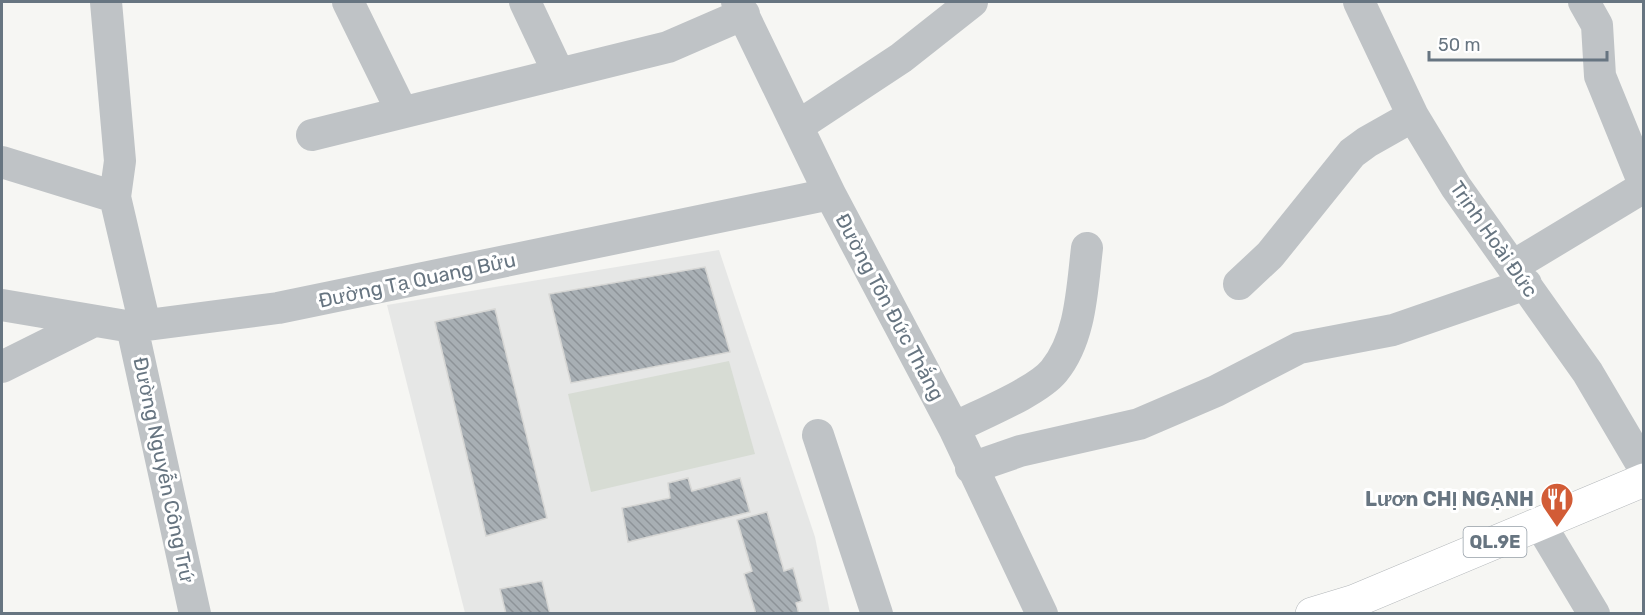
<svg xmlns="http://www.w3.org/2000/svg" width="1645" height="615" font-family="Rubik,sans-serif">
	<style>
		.built { fill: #e6e7e6 }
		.pitch { fill: #d7dcd4 }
		.building { fill: url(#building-back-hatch); stroke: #d7d7d5; stroke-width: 1.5 }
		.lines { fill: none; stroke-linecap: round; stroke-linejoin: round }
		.major-casing { stroke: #b3b7ba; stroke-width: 34 }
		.minor { stroke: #bfc3c6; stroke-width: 32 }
		.major { stroke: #fff; stroke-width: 33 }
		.labels { text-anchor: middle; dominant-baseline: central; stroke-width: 6; stroke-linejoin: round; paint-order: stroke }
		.shield { fill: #fff; stroke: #959ea7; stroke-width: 1.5 }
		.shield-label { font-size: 18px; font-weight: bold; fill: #677581 }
		.street-label { font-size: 20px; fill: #677581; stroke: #fff }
		.poi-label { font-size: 20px; font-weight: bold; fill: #677581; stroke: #fff; text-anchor: end }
	</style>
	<defs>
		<pattern id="building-back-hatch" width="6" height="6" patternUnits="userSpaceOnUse" patternTransform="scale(1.5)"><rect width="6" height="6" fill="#a8afb4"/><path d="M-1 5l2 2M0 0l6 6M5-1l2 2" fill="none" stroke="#8d9398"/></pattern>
	</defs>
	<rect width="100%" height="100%" fill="#f6f6f3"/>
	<path class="built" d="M719,250L815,537L830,613H465L387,305Z"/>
	<path class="pitch" d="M729,361L755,454L591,492L568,394Z"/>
	<path class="building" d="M705,267L730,352L571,383L549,294Z
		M495,309L547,518L486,536L435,322Z
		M688,478L692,491L740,478L750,512L628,542L622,508L670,498L668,483Z
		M767,512L784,571L793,568L802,601L796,603L799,614H756L744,574L752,571L737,520Z
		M542,581L550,614H506L500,589Z"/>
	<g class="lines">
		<defs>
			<path id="major" d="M1312,614L1355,601L1644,480"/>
		</defs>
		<use href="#major" class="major-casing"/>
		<path class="minor" d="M106,2L120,161L115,197L145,325
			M348,2L402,112
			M525,2L559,74
			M737,2L830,194L954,428L1042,614
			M1359,2L1413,116L1456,187L1588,373L1644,468
			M1584,2L1597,25L1600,76L1644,184
			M798,126L901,58L972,2
			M312,135L668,47L744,14
			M2,162L115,197
			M1513,266L1644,187
			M1239,284L1270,255L1352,153L1367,142L1413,116
			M2,305L132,327L278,308L830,194
			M132,327L195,614
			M2,367L92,322
			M954,428C979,415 1037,392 1054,371C1081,338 1082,289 1087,248
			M818,435L877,614
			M971,468L1020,451L1139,424L1216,391L1299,348L1393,330L1526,284
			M1540,524L1594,614"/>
		<use href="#major" class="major"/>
	</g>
	<defs>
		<symbol id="restaurant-pin" viewBox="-11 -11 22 30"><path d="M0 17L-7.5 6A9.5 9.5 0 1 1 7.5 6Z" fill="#d25c36" stroke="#fff"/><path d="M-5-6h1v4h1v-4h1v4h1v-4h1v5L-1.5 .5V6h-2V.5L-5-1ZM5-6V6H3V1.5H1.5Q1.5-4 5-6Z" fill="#fff"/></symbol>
	</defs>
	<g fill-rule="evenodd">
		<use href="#restaurant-pin" x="1538" y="480" width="38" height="52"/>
	</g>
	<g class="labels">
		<rect class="shield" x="1463.5" y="527" width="63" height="30" rx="4.5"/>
		<g class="shield-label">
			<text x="1495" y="542">QL.9E</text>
		</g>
		<g class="street-label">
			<text transform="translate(1494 239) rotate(55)">Trịnh Hoài Đức</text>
			<text transform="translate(417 280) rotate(-12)">Đường Tạ Quang Bửu</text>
			<text transform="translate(890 307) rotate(62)">Đường Tôn Đức Thắng</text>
			<text transform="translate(164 470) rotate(78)">Đường Nguyễn Công Trứ</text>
		</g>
		<g class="poi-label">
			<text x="1534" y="499">Lươn CHỊ NGẠNH</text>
		</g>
	</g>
	<rect width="1645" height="615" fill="none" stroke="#677581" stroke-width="6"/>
	<path d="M1429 51v9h178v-9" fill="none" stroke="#677581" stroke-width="3"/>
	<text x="1438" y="51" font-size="18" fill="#677581" stroke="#ffffff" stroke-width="4.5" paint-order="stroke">50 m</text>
</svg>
